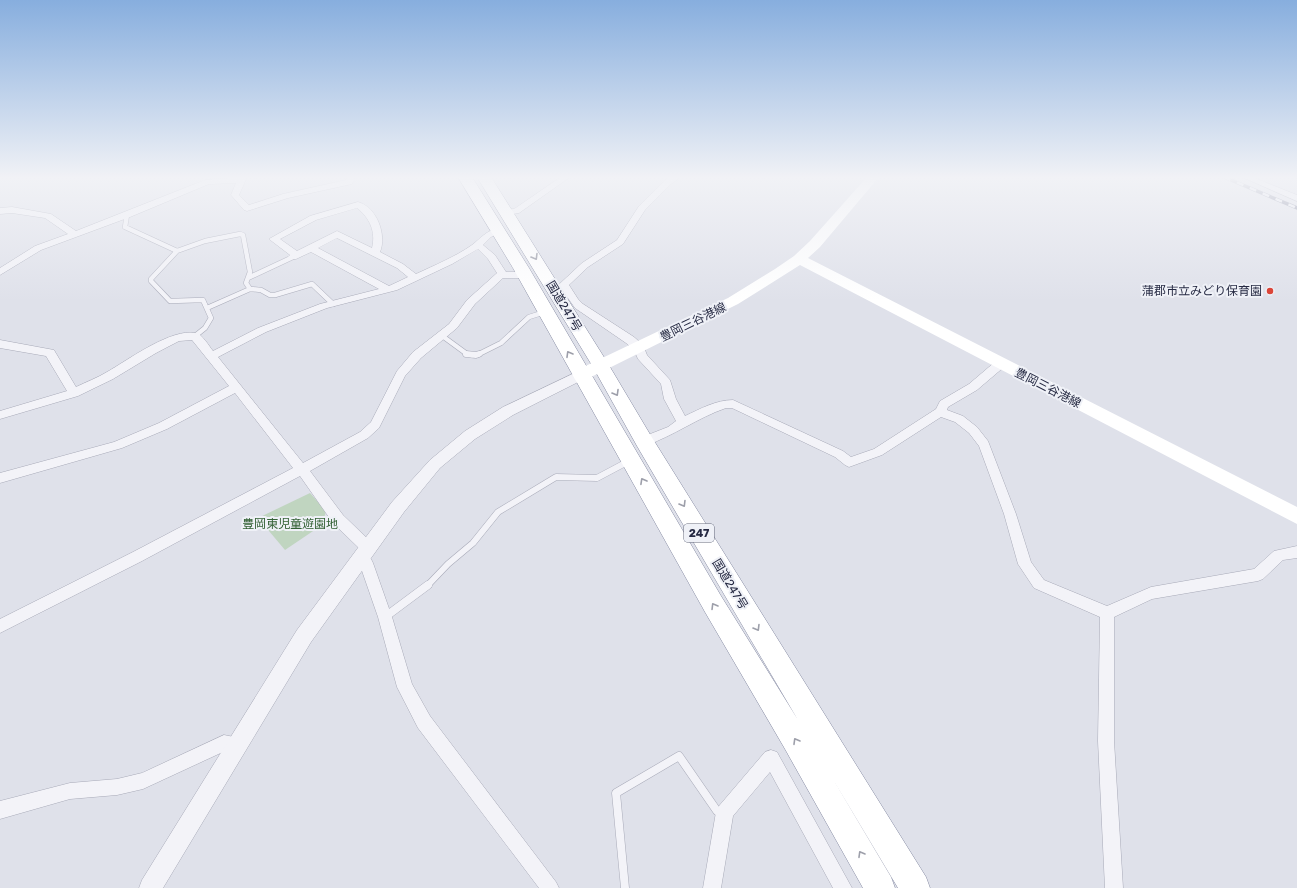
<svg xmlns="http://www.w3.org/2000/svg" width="1297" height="888" font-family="Rubik,'Noto Sans JP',sans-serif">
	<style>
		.green { fill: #c0d5c0 }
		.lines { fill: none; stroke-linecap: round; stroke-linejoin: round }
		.service-far2-casing { stroke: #a8aab8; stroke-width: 5.5 }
		.service-far1-casing { stroke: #a8aab8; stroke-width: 7 }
		.service-casing { stroke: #a8aab8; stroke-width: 9 }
		.minor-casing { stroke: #a8aab8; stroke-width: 1 }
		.tertiary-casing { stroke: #a8aab8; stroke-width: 1 }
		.trunk-casing { stroke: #858aa2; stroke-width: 1 }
		.service-far2 { stroke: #f3f3f8; stroke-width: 4.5 }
		.service-far1 { stroke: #f3f3f8; stroke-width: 6 }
		.service { stroke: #f3f3f8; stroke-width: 8 }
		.minor { fill: #f3f3f8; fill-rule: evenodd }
		.tertiary { fill: #f3f3f8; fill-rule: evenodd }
		.secondary { fill: #fff; fill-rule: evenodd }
		.trunk { fill: #fff; fill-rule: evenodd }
		.rail-casing { stroke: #777c95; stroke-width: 3.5 }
		.rail { stroke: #eff1f7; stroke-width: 2.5; stroke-dasharray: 7; stroke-linecap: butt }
		.oneway { stroke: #9d9faa }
		.poi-dot { fill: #db4538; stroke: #eff1f7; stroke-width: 1.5 }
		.labels { text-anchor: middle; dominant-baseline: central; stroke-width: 4; stroke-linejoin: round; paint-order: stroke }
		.shield { fill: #eff1f7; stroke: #626679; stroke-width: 1 }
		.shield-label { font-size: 11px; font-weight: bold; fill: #262a43 }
		.poi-label { font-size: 12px; fill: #262a43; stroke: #eff1f7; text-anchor: end }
		.street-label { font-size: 12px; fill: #262a43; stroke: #eff1f7 }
		.park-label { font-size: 12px; fill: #326034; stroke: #eff1f7 }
	</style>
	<rect width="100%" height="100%" fill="#dfe1ea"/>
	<path class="green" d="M310,493L326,511L322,525L285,550L258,518Z"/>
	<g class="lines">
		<defs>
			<path id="service-far2" d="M127,215L125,227L177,251L151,279V281L170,301L203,300L211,318L205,328L195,336
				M177,251L205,241L240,234L243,235L250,272L246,283L250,289L261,290L270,295H275L312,284L333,304
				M248,278L293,257
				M207,308L250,289
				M441,335L467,354L472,355
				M477,355L501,343L529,317L545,312"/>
			<path id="service-far1" d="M466,354L476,355L479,354
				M427,586L448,564L473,543L498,512L556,477L597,478L629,461"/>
			<path id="service" d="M385,617L428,585
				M625,888L616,793L679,756L717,811L723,815"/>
			<path id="minor" d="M247,177L239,195L249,205L283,194L346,180L347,177H355L352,184L288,198L247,211L244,210L231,195L236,183L209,184L130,217L41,250L0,275V268L35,246L68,234L45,218L12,213L0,214V208L12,207L51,214L76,231L205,180Z
				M561,177H570L519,213L507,215L503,212L504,210L514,209Z
				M671,177H681L671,184L645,210L623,244L588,267L569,285L578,299L583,304L634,337L643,345L647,355L670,380L676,399L685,416C700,409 716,400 733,400L843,451L851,457L874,449L936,409L940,401L969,384L996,361H1004L1005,364L1004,367L977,390L948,407L947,410L963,416L977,427L988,441L1016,514L1031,562L1044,580L1107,606L1151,587L1254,569L1274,551L1297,546V558L1283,560L1263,579L1258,581L1152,599L1114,617V741L1123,888H1105L1098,741L1100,617L1034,588L1018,564L1004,514L979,446L969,433L955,422L941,417L882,455L849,467L845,465L835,457L732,408H726C697,418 674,436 644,446L640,444L638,441L640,438L668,427L676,421L664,399L661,384L638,359L634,350L626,343L575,308L563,291L558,293L553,290L582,263L617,240L639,206L665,180Z
				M1242,177H1252L1297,195V201Z
				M358,202C377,207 387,235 380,252L403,264L416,274C435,265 455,257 472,245C481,238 486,231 498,228L502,231L491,237L483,245L495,255L506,272H524L529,275L524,278H503L475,304L457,328L421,358L405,376L379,428L368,438L310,471L343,515L373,544L375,548L373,552L368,554L363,552L333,523L300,476L142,561L0,633V619L133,552L293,468L235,393L167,429L122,448L0,483V473L114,442L159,423L229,386L192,340L179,341L156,353L113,379L78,396L0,419V411L67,391L46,356L0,348V340L54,350L76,387C86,382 97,378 107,372C128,360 171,328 196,333C202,334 209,346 213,351L258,328L320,304L379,289L311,252L296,259H290L288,257L290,255L269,239L310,216ZM357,208C370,218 376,232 372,248L337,231L297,251L280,239L316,220ZM337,238L397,268L408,277L389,286L318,248ZM478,249L488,259L497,273L467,300L449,324L413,352L397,371L371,422L360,432L303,463L218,357L266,332L327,308L397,290L452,264Z
				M358,555L371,559L373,563L392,617L412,684L430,716L556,882L559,888H539L418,728L397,687L378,617L361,568L353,565L351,561L353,557Z
				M224,735L244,739L246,745L244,751L238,753L225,751L143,789L117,795L70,799L0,819V801L70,783L117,779L142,773Z
				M771,750L777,752L852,888H833L770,772L733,816L721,888H703L716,812L719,806L765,752Z"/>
			<path id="tertiary" d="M581,370L586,372L588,375L586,378L513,415L475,439L440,468L404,512L311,642L163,888H139L142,880L297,630L392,502L430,460L465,431L503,407Z"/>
			<path id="trunk" d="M458,177H472L529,268L721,596L798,720L637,446L593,367L477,177H491L607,362L651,436L926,877L930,888H898L831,776L891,877L895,888H863L785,749L705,612L513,268Z"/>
		</defs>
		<use href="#service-far2" class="service-far2-casing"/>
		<use href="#service-far1" class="service-far1-casing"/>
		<use href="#service" class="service-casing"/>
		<use href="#minor" class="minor-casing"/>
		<use href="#tertiary" class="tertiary-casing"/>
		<use href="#trunk" class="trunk-casing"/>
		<use href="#service-far2" class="service-far2"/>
		<use href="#service-far1" class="service-far1"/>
		<use href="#service" class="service"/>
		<use href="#minor" class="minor"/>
		<use href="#tertiary" class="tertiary"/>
		<path class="secondary" d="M867,177H879L820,247L808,258L1297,507V524L800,265L738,304L587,379L581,380L575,379L573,375L575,371L728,298L775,269L794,256L810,241Z"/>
		<use href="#trunk" class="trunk"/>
		<defs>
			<path id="rail" d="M1224,177L1297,208"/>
		</defs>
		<use href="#rail" class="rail-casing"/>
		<use href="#rail" class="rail"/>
	</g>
	<defs><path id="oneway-chevron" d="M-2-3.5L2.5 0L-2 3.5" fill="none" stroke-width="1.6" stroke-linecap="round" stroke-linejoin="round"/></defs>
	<g class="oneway">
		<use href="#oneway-chevron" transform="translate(535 257) rotate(59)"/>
		<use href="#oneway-chevron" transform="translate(569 354) rotate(-120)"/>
		<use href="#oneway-chevron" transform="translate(616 393) rotate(60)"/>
		<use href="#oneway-chevron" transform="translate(643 481) rotate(-119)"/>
		<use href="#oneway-chevron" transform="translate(683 504) rotate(59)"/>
		<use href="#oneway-chevron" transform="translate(714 606) rotate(-121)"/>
		<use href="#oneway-chevron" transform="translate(757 628) rotate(59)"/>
		<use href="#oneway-chevron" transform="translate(796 741) rotate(-120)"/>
		<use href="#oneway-chevron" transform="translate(861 854) rotate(-120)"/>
	</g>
	<linearGradient id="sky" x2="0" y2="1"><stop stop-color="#87aede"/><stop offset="0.59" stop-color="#f1f2f6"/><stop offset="1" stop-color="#f1f2f6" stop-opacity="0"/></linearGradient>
	<rect width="1297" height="301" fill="url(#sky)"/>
	<circle class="poi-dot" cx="1270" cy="291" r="4"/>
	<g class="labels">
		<rect class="shield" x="684" y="524" width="30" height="18" rx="3"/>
		<g class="shield-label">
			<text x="699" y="533">247</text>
		</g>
		<g class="poi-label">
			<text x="1262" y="291">蒲郡市立みどり保育園</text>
		</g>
		<g class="street-label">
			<text transform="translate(564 306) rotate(59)">国道247号</text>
			<text transform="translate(693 322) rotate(-26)">豊岡三谷港線</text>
			<text transform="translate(1048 388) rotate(27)">豊岡三谷港線</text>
			<text transform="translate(730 584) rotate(59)">国道247号</text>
		</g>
		<g class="park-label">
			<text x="290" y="524">豊岡東児童遊園地</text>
		</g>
	</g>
</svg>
